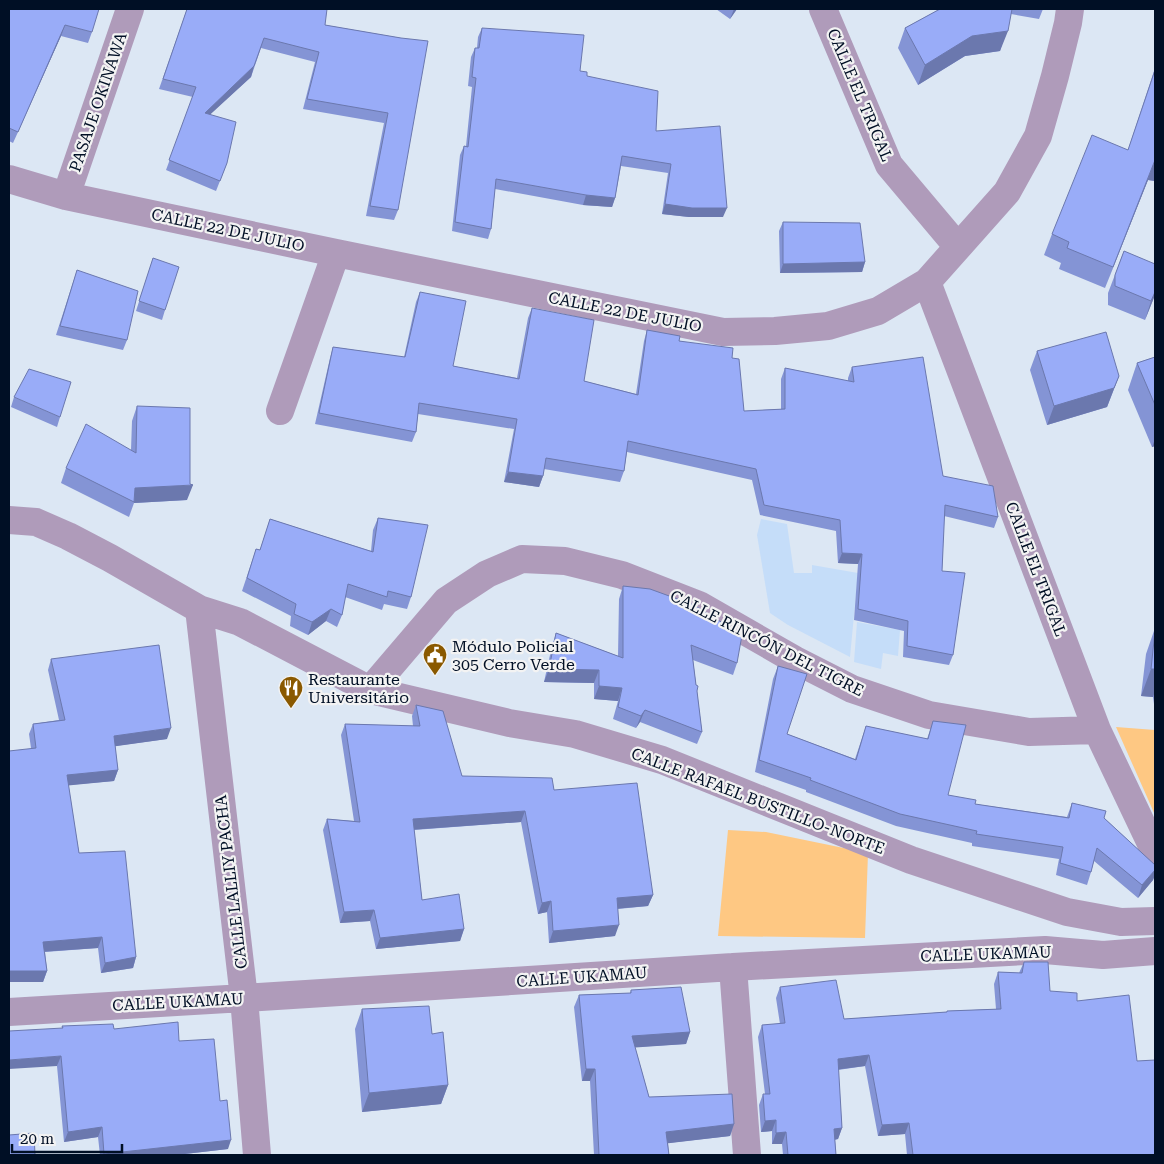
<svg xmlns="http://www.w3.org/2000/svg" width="1164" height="1164" font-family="'Roboto Serif',serif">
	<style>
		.built { fill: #c5ddf9 }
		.green { fill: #fec883 }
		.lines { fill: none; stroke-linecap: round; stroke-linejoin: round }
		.minor { stroke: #af9bba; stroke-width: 28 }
		.wall { fill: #8494d5 }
		.shaded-wall { fill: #6b78ae }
		.building { fill: #99acf8; stroke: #6b78ae }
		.labels { text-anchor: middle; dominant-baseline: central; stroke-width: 4.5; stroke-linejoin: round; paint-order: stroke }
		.street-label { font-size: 16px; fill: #000f25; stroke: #f3f3f3 }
		.poi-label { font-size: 16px; fill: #000f25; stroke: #f3f3f3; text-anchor: start }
	</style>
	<rect width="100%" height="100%" fill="#dce7f4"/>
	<path class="built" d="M761,519L787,524L794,573H812V565L858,573L850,657L788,625L770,613L757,535Z
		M857,622L900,630L898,656L883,653L881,669L854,662Z"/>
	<path class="green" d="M1116,727L1155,730V815Z
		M728,830L766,832L868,853L865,938L718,936Z"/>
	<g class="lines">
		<path class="minor" d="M823,9L889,165L958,247
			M9,179L66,196L336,253L723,332L775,331L828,326L878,311L927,282L1007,192L1038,136L1055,76L1068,23L1070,9
			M66,196L130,9
			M927,282L1097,730L1155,852
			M280,411L336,253
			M9,520L36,522L68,536L110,558L199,609L240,622L370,690L509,723L575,734L662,760L911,860L1067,912L1121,922L1155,921
			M199,609L244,998L257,1155
			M370,690L446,601L487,574L522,559L565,561L622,575L699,605L795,660L852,689L929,715L1029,732L1097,730
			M733,967L747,1155
			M9,1012L244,998L733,967L1045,950L1103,955L1155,951"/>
	</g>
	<path class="wall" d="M9,9L92,32L88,43L61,36L13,143L9,141Z
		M187,9L325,25L401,38L398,210L394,220L366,216L384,123L303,109L315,62L261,48L251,77L210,114L227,163L216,191L166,170L193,97L159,89Z
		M716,9H737L730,19Z
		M940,9H1043L1039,19L1011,14L1000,51L965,56L918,85L898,48L905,28Z
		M482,28L580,71L587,76L656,131L723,217H689L662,214L668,173L621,166L615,198L612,207L583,205L495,189L491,229L488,239L452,231L460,155L464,146H466L472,87L468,86L471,57L475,48H477L478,37Z
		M1155,68V181L1148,180L1105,288L1059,269L1061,263L1044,255L1052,234L1128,150Z
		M783,222L865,262L862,272L780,273L779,231Z
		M1124,251L1155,295L1145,320L1108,305V293Z
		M153,258L165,310L162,320L136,311Z
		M77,270L127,340L123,350L56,335Z
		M420,292L453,366L517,378L528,318L532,308L584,381L636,394L644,341L647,330L732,358L744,411L781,409V379L785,368L848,381V378L852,367L943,476L998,517L994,528L944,516L942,571L953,655L949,665L903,657L904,631L854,620L858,564L838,563L836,531L760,515L752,480L627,452L624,471L620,482L544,469L543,476L539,487L504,482L514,429L418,414L416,432L412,442L315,424L330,358L333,347L404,357L416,302Z
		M1037,351L1119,376L1107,407L1047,425L1030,370Z
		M1155,357V446L1152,447L1128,390L1137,363Z
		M14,397L60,417L57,427L11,407Z
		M137,406L187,500L134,503L129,517L61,483L66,468L131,450L132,421Z
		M378,518L411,597L407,609L384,604L382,610L345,597L342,615L337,627L326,621L308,635L290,626L291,616L242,591L256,549L260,550L270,519L371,551L373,530Z
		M623,586L737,663L733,675L693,660L702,732L697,744L640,722L636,728L613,719L618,701L594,699V683L544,682L552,646L556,633L618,656L619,599Z
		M1155,628V705L1154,704L1153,697L1141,696L1146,654Z
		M51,659L167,739L115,746L118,770L114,781L68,785L79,853L136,957L133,968L101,973L98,948L45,952L47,971L43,982L31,748L29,734L33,724L59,720L48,670Z
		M778,666L787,734L855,759L866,726L927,739L933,721L948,795L975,804L1067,817L1072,803L1104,818L1155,865V875L1153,880L1138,898L1094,861L1091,872L1087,885L1056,875L1059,859L972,846V843L896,826L806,792V790L755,772L773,679Z
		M416,705L462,776L554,790L653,895L648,906L618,909L615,936L549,943L547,912L538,914L521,822L414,830L422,900L464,929L460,941L376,949L370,921L340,923L323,830L327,819L354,821L341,735L345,724L413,726L412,716Z
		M1024,962L1050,991L1077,1001L1137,1061L1155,1155H907L905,1134L878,1136L865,1066L838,1070L842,1128L838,1139L835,1140L836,1155H783L782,1144H772V1131L761,1132L759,1105L763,1094H765L758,1037L762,1025L780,1024L776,998L780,987L844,1019L947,1012V1011L996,1009L994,984L998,972L1019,973Z
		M631,990L690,1032L686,1044L635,1047L649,1097L734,1124L730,1136L668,1143L669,1155H594L590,1081H582L574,1007L579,995L630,993Z
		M362,1009L432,1034L448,1085L441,1104L362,1112L355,1029Z
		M62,1026L114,1029L179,1041L220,1101L228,1149L176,1155H100L98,1137L64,1142L57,1066Z"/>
	<path class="shaded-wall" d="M734,9H737L730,19Z
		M65,25L61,36L13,143L18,132Z
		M1008,31L1000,51L965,56L918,85L925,65L972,36Z
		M254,66L251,77L201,123L205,113Z
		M1155,160V181L1148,180L1105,288Z
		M586,195L615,198L612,207L583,205Z
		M665,204L727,208L723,217H689L662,214Z
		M865,262L862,272L780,273L783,264Z
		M1155,292V295L1145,320L1151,301Z
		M1119,376L1107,407L1047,425L1054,406Z
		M1155,439V446L1152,447Z
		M508,472L543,476L539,487L504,482Z
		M193,485L187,500L134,503L135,488Z
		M842,553L862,554L858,564L838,563Z
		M331,609L326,621L308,635L312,622Z
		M549,669L599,670L594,683L544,682Z
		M1151,669H1155V691L1153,697L1141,696Z
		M599,686L622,688L618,701L594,699Z
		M645,710L640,722L636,728L641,716Z
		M171,728L167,739L110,747L114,736Z
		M118,770L114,781L63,786L67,775Z
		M525,811L521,822L409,830L413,819Z
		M1155,870V875L1153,880L1138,898L1142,885Z
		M653,895L648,906L613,909L617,898Z
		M551,901L547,912L538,914L542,903Z
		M374,910L370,921L340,923L344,912Z
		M619,925L615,936L549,943L553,931Z
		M464,929L460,941L376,949L380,938Z
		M102,937L98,948L39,952L43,942Z
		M136,957L133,968L101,973L105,963Z
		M9,971H47L43,982H9Z
		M690,1032L686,1044L628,1048L632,1036Z
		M869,1055L865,1066L834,1070L838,1059Z
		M61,1056L57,1066L9,1069V1060Z
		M586,1069H595L590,1081H582Z
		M448,1085L441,1104L362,1112L369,1093Z
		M776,1120L772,1131L761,1132L765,1121Z
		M909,1123L905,1134L878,1136L882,1125Z
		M734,1124L730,1136L662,1144L666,1132Z
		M102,1127L98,1137L64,1142L68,1132Z
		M842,1128L838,1139L830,1140L834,1129Z
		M786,1132L782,1144H772L776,1133Z
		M231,1140L228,1149L176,1155H104V1154Z"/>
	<path class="building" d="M9,9H99L92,32L65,25L18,132L9,128Z
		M187,9H327L325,25L401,38L428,41L398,210L370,206L388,113L307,99L319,52L264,38L254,66L205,113L236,122L227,163L220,181L169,160L196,87L163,79Z
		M940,9H1012L1008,31L972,36L925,65L905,28Z
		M482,28L584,35L580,71L587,72V76L658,91L656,131L720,126L727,208H692L665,204L671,164L622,156L615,198L586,195L496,179L491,229L455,222L464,146L468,147L476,78L472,77L475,48H479Z
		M1155,70V160L1113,267L1067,248L1069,242L1052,234L1092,135L1128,150Z
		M783,222L860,223L865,262L783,264Z
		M1124,251L1155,264V292L1151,301L1115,286V275Z
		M153,258L179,267L165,310L139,301Z
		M77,270L138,291L127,340L60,326Z
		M420,292L466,301L453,366L519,379L532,308L594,320L584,381L638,395L647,330L680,336L679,341L733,348L732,358L739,359L744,411L785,409V368L854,382L852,367L923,357L943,476L993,486L998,517L945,505L942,571L965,573L953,655L907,646L908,621L858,609L862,554L842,553L840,520L764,505L756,469L628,441L624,471L546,458L543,476L508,472L517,419L419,403L416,432L319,413L333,347L405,357Z
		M1106,332L1119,376L1114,388L1054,406L1037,351Z
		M1155,357V405L1137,363Z
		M29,369L71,382L60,417L14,397Z
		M137,406L190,408V484L193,485L135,488L134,502L66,468L86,424L136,453Z
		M378,518L428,525L411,597L388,591L387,597L348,584L342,615L331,609L312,622L294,614L296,604L247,578L256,549L260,550L270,519L373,552Z
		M623,586L650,589L694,605L742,635L737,663L691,645L696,685L698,686L697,691L702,732L645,710L641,716L618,707L622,688L599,686V670L549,669L556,633L623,658Z
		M1155,631V669H1151Z
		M159,645L171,728L114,736L118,770L67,775L79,853L125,851L136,957L105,963L102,937L43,942L47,971H9V751L36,748L33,724L65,720L51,659Z
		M778,666L807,674L787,734L856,760L866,726L928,739L933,721L966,725L948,795L976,800L975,804L1069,818L1072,803L1106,811L1104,818L1155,865V870L1142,885L1097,848L1091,872L1060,863L1063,847L976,834L977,831L900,814L810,780L811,778L759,760Z
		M416,705L443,711L462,776L552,778L554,790L637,783L653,895L617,898L619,925L553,931L551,901L542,903L525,811L413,819L422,900L459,894L464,929L380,938L374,910L344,912L327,819L360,822L345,724L420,726Z
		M1024,962H1048L1050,991L1077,993V1001L1129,995L1137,1061L1155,1060V1155H913L909,1123L882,1125L869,1055L838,1059L842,1128L834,1129L836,1155H788L786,1132L776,1133V1120L765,1121L763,1094H770L762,1025L785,1023L780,987L836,980L844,1019L947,1012V1011L1001,1009L998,972L1022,973Z
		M681,987L690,1032L632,1036L649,1097L732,1094L734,1124L666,1132L669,1155H599L595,1069H586L579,995L631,993V990Z
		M429,1006L432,1034L443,1032L448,1085L369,1093L362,1009Z
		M178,1022L179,1041L214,1039L220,1101L227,1100L231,1140L104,1154L102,1127L68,1132L61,1056L9,1060V1031L63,1028L62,1026L113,1024L114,1029Z
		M34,1133L35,1155H9V1135Z"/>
	<defs>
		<symbol id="civic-pin" viewBox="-11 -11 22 30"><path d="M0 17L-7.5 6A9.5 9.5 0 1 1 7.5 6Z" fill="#8a5900" stroke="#f3f3f3"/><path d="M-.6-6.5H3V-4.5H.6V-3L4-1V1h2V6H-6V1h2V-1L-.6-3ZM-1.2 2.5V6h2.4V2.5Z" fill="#fff"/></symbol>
		<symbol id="restaurant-pin" viewBox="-11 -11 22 30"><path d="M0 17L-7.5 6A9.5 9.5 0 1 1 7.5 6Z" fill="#8a5900" stroke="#f3f3f3"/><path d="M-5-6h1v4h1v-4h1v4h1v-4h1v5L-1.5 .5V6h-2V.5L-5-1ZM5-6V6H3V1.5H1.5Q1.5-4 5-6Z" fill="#fff"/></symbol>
	</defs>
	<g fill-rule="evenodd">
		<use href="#civic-pin" x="421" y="641" width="28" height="38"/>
		<use href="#restaurant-pin" x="277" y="674" width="28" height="38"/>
	</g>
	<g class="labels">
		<g class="street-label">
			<text transform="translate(860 95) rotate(67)">CALLE EL TRIGAL</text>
			<text transform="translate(98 102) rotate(-71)">PASAJE OKINAWA</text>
			<text transform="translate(228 230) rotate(12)">CALLE 22 DE JULIO</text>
			<text transform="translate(625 312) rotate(11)">CALLE 22 DE JULIO</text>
			<text transform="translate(1036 569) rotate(69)">CALLE EL TRIGAL</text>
			<text transform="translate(767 643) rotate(27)">CALLE RINCÓN DEL TIGRE</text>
			<text transform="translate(758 801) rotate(21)">CALLE RAFAEL BUSTILLO-NORTE</text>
			<text transform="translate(231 882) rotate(-97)">CALLE LALLIY PACHA</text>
			<text transform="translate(986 954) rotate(-2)">CALLE UKAMAU</text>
			<text transform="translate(582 977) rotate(-4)">CALLE UKAMAU</text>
			<text transform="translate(178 1002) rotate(-3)">CALLE UKAMAU</text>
		</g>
		<g class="poi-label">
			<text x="452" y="646">Módulo Policial<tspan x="452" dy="18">305 Cerro Verde</tspan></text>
			<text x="308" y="679">Restaurante<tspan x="308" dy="18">Universitário</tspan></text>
		</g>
	</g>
	<rect width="1164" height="1164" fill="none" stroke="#000f25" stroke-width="20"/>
	<path d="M12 1144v8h110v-8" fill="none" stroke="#000f25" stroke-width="2.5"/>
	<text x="20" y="1144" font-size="15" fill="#000f25" stroke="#f3f3f3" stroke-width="4" paint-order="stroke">20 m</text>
</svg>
